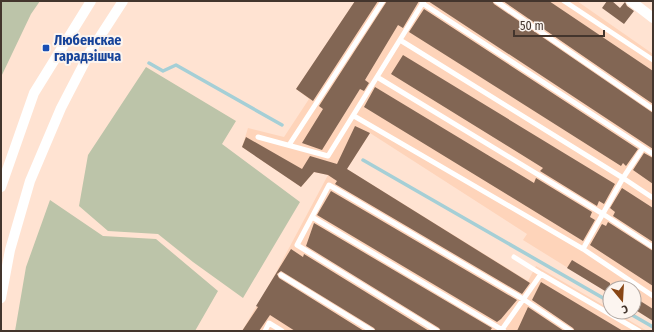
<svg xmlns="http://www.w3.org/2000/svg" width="654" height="332" font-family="'Fira Sans Condensed',sans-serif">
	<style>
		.built { fill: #fed4ba }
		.green { fill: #bcc4a9 }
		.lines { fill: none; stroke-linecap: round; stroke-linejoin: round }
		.stream { stroke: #a5cfd6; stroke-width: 3.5 }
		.building { fill: #826654 }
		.service { stroke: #fff; stroke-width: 5 }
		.minor { stroke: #fff; stroke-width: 10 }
		.transit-dot { fill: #1a4fb4; stroke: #fcf5f0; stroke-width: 1.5 }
		.labels { text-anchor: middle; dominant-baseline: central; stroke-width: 4; stroke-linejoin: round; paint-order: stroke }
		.transit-label { font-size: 14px; font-weight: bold; fill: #164399; stroke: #fcf5f0; text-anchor: start }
	</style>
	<rect width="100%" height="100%" fill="#ffe3d2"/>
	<path class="built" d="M355,1H577L653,54V321L634,309V288H610V294L523,240L527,234L370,133L347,169L528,281L536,266L610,309V312H615L647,331H242L273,278L328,175L314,172L301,187L242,147L248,128L284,137L309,99L296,89Z"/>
	<path class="green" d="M1,1H40L31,14L1,77Z
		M146,67L236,121L222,144L300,202L243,298L193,262L158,234L108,231L79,206L88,155Z
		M50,200L103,236L156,239L218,291L195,331H15L26,267Z"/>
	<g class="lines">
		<path class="stream" d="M149,63L163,71L176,65L282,125
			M363,160L610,302
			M627,312L653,327"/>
	</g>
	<path class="building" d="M355,1H378L313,101L296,89Z
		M387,1H419L403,28L398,25L365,80L369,83L364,91L360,89L322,150L302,143L323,109L319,106Z
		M428,1H492L494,4L653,113V149Z
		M503,1H549L653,71V104Z
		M607,1H612L620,8L625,2L627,6L634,11L624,24L602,8Z
		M424,9L638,149L626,166L623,163L621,166L409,32Z
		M403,55L615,184L604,204L599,201L597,206L540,171L543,168L391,74Z
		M375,87L534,183L536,178L592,212L590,217L595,220L583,241L364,107Z
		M355,126L370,133L347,169L530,283L522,294L335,184L337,181L328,175L314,172L301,187L242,147L246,137L302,169L310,156L337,164Z
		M644,153L653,158V184L633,170Z
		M622,188L653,208V242L613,216L615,212L610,208Z
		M331,191L517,300L501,319L497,322L317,215Z
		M608,222L653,251V286L590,245L602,224L606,226Z
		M314,223L492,328L490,331H441L439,328L306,246Z
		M291,249L303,257L304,254L429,331H376L374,328L281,271L277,274L279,278L364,331H295L270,315L259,331H242L258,307L256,306Z
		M572,260L610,283V294L567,268Z
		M541,282L623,331H575L573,328L532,300Z
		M634,297L653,309V321L634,309Z
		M528,307L564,331H517Z"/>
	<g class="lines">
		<path class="service" d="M496,1L653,109
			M564,1L653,60
			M422,3L653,154
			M400,40L623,178L653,198
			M377,77L603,214L653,247
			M354,116L583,249L653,296
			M258,137L328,156L424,1
			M289,145L383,1
			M312,217L504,331
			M583,249L623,178L643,148
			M514,257L541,274
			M281,275L372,331
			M265,331L269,323L282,331
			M437,331L297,245L329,185L523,299L571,331
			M501,331L541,274L639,331"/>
		<path class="minor" d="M631,1L653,18
			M1,187L34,93L91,1
			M1,298L10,250L30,181L61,108L90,52L123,1"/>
	</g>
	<rect class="transit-dot" x="42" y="44" width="8" height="8" rx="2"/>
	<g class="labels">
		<g class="transit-label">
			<text x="54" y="40">Любенскае<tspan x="54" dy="16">гарадзішча</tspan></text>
		</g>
	</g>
	<rect width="654" height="332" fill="none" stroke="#43352d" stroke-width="4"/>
	<g transform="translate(622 300) rotate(162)"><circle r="19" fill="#fcf5f0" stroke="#b2a8a2"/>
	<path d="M0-3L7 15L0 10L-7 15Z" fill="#884615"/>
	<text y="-6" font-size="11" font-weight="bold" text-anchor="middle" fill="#43352d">С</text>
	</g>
	<path d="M514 30v6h90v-6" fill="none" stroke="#43352d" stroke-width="2"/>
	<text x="520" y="30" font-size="12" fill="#43352d" stroke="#fcf5f0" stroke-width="3" paint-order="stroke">50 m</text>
</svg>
